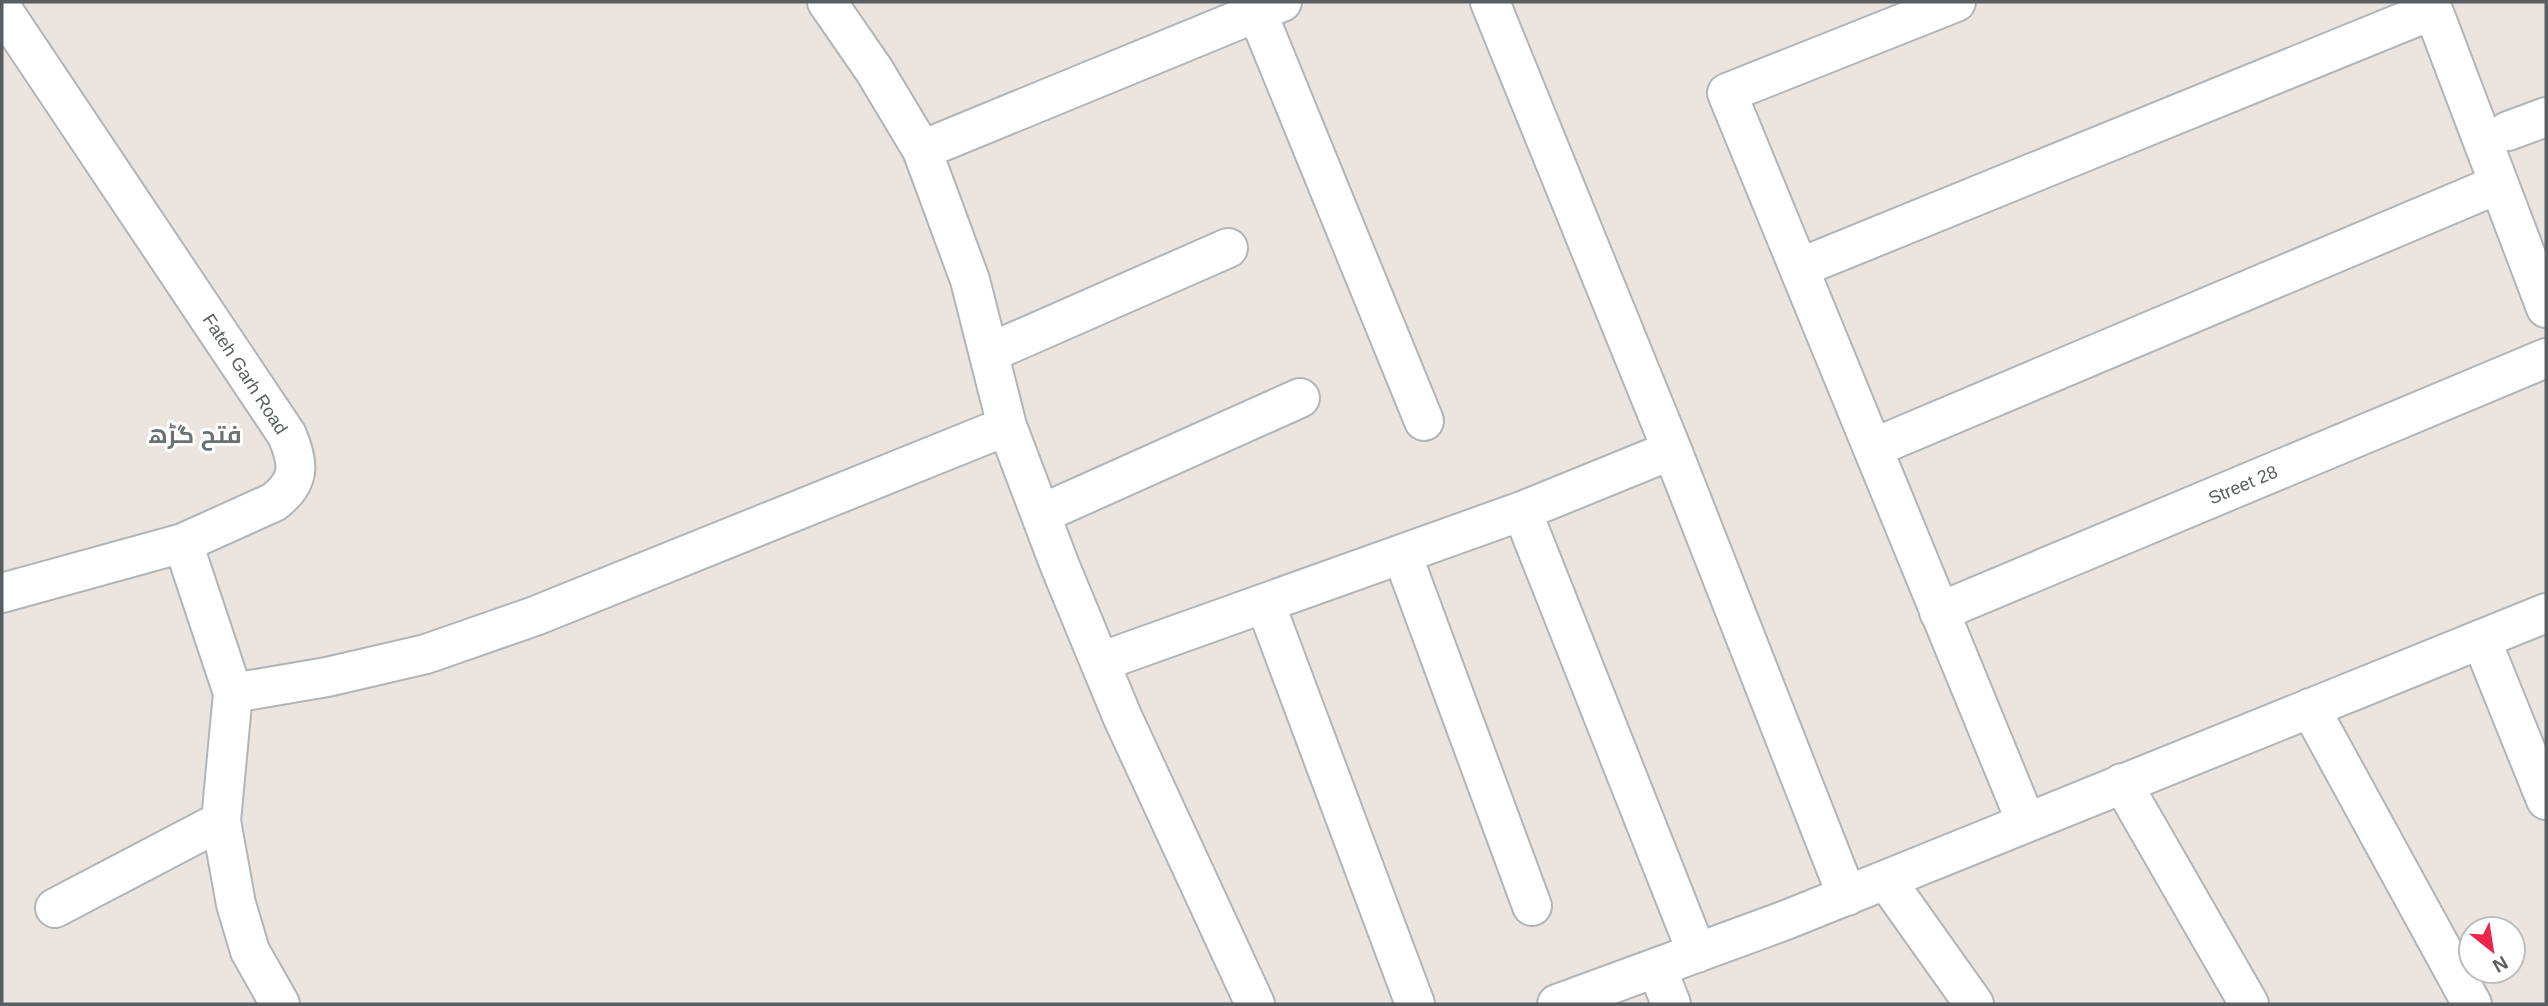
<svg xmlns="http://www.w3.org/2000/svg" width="2548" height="1006" font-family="Arial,Cairo,sans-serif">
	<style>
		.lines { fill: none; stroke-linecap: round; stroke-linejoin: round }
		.minor-casing { stroke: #b0b5b8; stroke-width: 42 }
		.minor { stroke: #fff; stroke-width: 38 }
		.labels { text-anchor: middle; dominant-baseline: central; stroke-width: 6; stroke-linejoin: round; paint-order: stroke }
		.street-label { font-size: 18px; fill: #585e61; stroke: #fff }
		.district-label { font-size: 24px; font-weight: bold; fill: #697173; stroke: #fff }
	</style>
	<rect width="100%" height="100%" fill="#ece5df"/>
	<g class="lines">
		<defs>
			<path id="minor" d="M827,2L874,70L922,150L970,280L1007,426L1060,566L1122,716L1255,1004
				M1490,2L1672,450L1847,896
				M1956,2L1727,93L2026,822
				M2430,2L2546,308
				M2,9L287,435C299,464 301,481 274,502L183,543L2,593
				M1257,12L1424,421
				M2508,131L2546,117
				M922,150L1282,2
				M1799,268L2433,10
				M989,353L1228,248
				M1873,448L2499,184
				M1522,511L1697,953
				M1041,514L1300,398
				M183,543L233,693L221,821L236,904L250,951L280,1004
				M1402,554L1532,906
				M1265,603L1415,1004
				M1939,612L2546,358
				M2481,639L2546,800
				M1100,662L1522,511L1672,450
				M233,693L327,677L426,654L535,616L1007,426
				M2310,708L2472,1004
				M2122,783L2249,1004
				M1886,880L1974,1004
				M55,908L221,821
				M1657,968L1671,1004
				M1557,1004L1786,920L2546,613"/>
		</defs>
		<use href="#minor" class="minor-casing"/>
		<use href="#minor" class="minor"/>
	</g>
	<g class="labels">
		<g class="street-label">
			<text transform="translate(245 374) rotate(57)">Fateh Garh Road</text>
			<text transform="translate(2243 485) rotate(-23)">Street 28</text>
		</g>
		<g class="district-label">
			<text x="195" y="434">فتح گڑھ</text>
		</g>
	</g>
	<rect width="2548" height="1006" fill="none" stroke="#585e61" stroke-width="7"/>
	<g transform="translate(2492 950) rotate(150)"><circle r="33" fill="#ffffff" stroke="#bcbfc0" stroke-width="2"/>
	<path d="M0-5L12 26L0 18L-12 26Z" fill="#ec244e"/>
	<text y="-10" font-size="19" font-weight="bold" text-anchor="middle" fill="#585e61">N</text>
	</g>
</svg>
